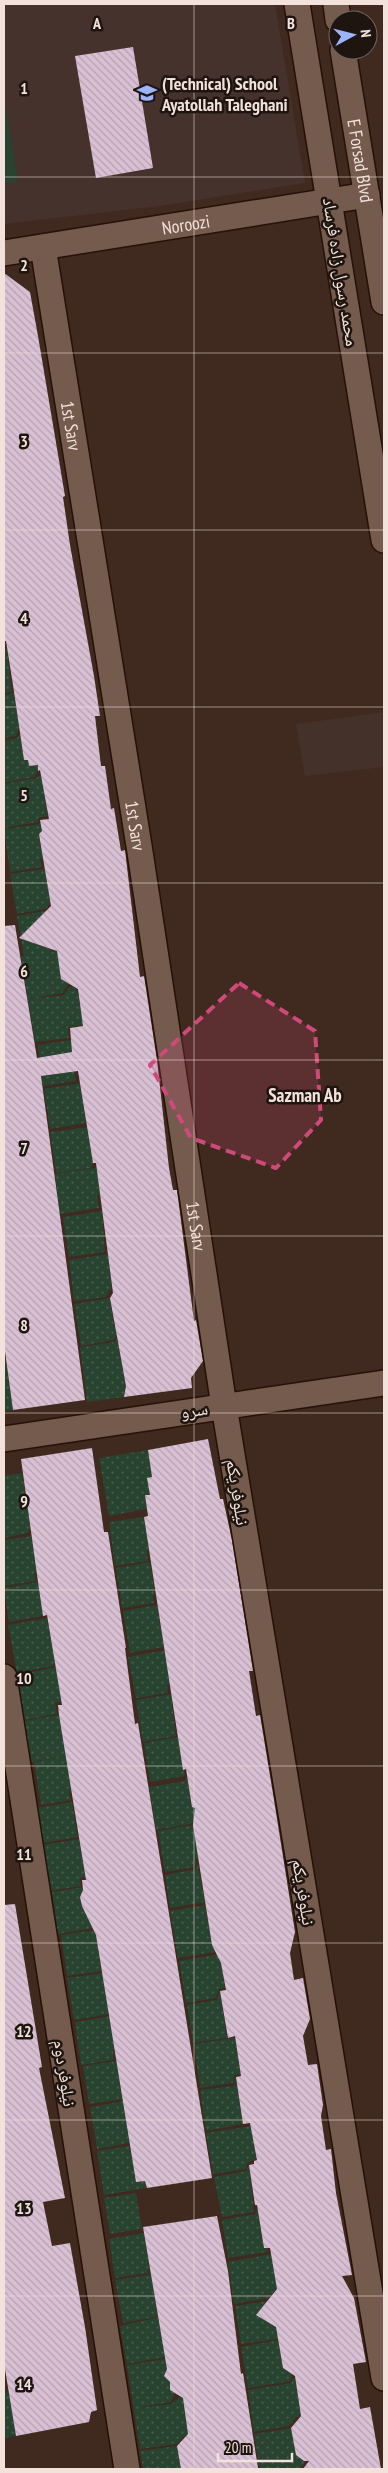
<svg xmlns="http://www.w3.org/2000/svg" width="388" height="2473" font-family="'PT Sans Narrow','Noto Naskh Arabic',sans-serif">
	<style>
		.commercial { fill: #44322a }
		.education { fill: #45322c }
		.grass { fill: url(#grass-dots) }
		.park { fill: #284330 }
		.building { fill: url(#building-back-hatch) }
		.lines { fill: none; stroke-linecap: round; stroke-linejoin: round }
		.minor-casing { stroke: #261107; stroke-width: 28 }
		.minor { stroke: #755a4e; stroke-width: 25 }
		.marked { fill: #ce4a7b; fill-opacity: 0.2; stroke: #ce4a7b; stroke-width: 4; stroke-dasharray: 10 6; stroke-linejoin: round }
		.grid { fill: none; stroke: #f2e2db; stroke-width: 1; stroke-opacity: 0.55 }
		.labels { text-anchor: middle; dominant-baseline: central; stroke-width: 5; stroke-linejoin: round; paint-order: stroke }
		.poi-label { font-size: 18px; font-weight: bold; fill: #f2e2db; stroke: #1f1510; text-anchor: start }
		.street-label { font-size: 18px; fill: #f2e2db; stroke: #1f1510 }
		.neighbourhood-label { font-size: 19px; font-weight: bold; fill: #f2e2db; stroke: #1f1510 }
		.grid-label { font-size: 16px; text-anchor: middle; font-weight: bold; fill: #f2e2db; stroke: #1f1510; stroke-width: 5; stroke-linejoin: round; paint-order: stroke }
	</style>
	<defs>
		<pattern id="grass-dots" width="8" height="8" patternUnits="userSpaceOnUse" patternTransform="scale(1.25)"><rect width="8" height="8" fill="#284330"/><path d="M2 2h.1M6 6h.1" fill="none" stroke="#485e4d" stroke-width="1.8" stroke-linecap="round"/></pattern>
		<pattern id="building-back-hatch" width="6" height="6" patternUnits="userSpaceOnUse" patternTransform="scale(1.25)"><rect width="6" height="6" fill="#d9c0d4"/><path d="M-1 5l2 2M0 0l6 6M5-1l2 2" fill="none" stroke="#b5a1b0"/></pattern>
	</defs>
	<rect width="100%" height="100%" fill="#40291e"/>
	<path class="commercial" d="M384,712V767L305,776L296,724Z"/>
	<path class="education" d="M4,4H275L305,183L160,206L4,224Z"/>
	<path class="grass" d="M4,649H7L12,692L4,693Z
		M14,693L19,727L16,736L4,738V695Z
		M20,734L24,760H28L29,766L38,765V771L34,777L4,783V741L17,738Z
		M41,775L48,816L38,818V822L4,828V784L36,778Z
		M41,824L42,831L39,834L41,848L45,849L46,858L40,859L42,867L10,872L4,829Z
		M45,869L49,895L54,898L46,909L17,914L10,874Z
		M50,910L64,942L50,952L57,951L69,983L62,993L31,999L64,995L69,987L77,986L83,1025L68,1027L69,1038L35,1042L21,956H24L17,916Z
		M71,1040L76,1081L43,1086L38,1045Z
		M80,1083L86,1123L50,1129L44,1089Z
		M89,1127L93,1163L91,1168L56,1173L50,1132Z
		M107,1166L112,1194L97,1196L99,1208L60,1214L55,1174Z
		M102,1211L105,1252L69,1257L63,1217Z
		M108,1254L112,1287L106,1297L74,1301L69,1260Z
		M110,1298L114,1326L121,1328L114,1340L81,1346L74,1304Z
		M117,1338L126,1386L124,1397L87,1402L80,1347L114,1342Z
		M4,1359H6L13,1410L4,1411Z
		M148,1450L152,1477L150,1495L145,1496L147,1509L109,1516L99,1458Z
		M22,1473L31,1526L28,1533L4,1538V1476Z
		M144,1517L149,1551H147L148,1561L115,1566L109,1522Z
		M31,1536L37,1572L34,1573L36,1581L4,1586V1540Z
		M150,1562L155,1595H153L154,1603L122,1608L116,1568Z
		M38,1582L43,1616L9,1622L4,1588Z
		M157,1605L164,1647L130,1653L123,1611Z
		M47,1618L55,1660L53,1666L17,1673L8,1625Z
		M165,1650L171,1684L167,1685L168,1693L136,1698L128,1657Z
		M56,1667L62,1701L55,1703L57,1714L24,1720L16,1675Z
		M171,1694L176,1736L143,1742L136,1700Z
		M59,1715L66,1756L32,1762L24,1721Z
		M178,1737L185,1776L150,1782L144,1743Z
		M67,1756L73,1791H69L71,1800L41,1805L34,1762Z
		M187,1777L192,1806L201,1812L198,1813L191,1824L156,1830L149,1787L185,1781Z
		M72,1802L78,1837L43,1843L36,1808Z
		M193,1825L199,1857L196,1858L195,1867L165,1872L158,1831Z
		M79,1839L85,1877L80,1878L81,1886L50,1891L43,1845Z
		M197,1860L205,1902L170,1908L165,1875L196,1869Z
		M83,1887L80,1897L82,1906L94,1928L58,1934L52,1892Z
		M205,1905L212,1945L215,1952L178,1958L170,1911Z
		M96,1930L101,1971L67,1976L61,1935Z
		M220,1954L225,1988L219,1989L216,1998L186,2003L179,1961Z
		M103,1973L109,2014L74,2020L67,1978Z
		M220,1991L227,2038L193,2043L187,2005L217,2000Z
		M111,2016L116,2049L113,2050L114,2060L81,2065L75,2022Z
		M235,2038L241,2074L235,2075L233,2083L200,2088L194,2044Z
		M117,2061L124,2099L89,2104L83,2066Z
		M236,2077L243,2124L206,2131L200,2090L234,2086Z
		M124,2101L132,2139L129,2143L97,2149L90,2107Z
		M251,2126L257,2158L247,2163L246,2169L213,2174L206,2133Z
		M130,2146L136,2182L145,2181L147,2188L104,2195L97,2151Z
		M249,2165L254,2212L222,2217L214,2177L246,2171Z
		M136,2193L142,2229L110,2234L104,2198Z
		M257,2208L264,2248H267L268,2252L228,2258L222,2220L255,2214Z
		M144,2233L149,2265L148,2273L115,2278L109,2239Z
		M271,2254L277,2288L268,2298L234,2304L228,2262Z
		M150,2267L156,2303L162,2307L156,2317L123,2323L115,2280L149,2275Z
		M268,2301L272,2324L282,2331L277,2339L241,2344L235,2306Z
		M159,2317L165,2357L127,2364L120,2326Z
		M278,2340L283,2368L292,2374L291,2381L248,2388L241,2347Z
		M166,2359L167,2369L164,2376L170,2382L171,2390L175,2393L171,2402L136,2408L171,2404L183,2395L191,2435L184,2436L177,2444L140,2449L127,2365Z
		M295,2376L301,2416L296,2417L289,2426L254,2432L248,2390L291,2383Z
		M9,2392L16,2436L4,2438V2393Z
		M292,2428L296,2455L305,2462L300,2469H260L254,2434Z
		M177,2446L181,2469H143L140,2451Z"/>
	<path class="park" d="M4,98L18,181L4,183Z"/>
	<path class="building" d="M133,47L153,168L96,178L75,56Z
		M4,273L30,292L38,336L65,496L63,497L70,545L94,676L100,716H95L101,766H105L111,809L114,808L121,851L125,850L140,977L144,976L157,1060L169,1168L173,1190H177L194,1321L196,1320L203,1361L191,1378L192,1388L124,1397L126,1386L110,1298L113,1293L96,1163H93L78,1071L41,1076L85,1400L13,1410L4,1344V926L15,925L37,1058L72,1052L70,1028L83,1026L78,989L61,979L57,951L19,938L51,906L39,834L42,831L40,820L49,819L40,770L38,771V765L29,766L28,760H24L13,685L6,641H4Z
		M208,1439L220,1499H223L232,1540L253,1671H249L256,1716L260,1715L274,1800L295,1932L290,1953L294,1980L303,1978L310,2019L303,2036L308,2065L317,2064L323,2105L321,2116L326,2150L331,2149L336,2193L352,2275L342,2276L354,2298L366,2362L353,2364L360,2409L370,2407L381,2469H303L309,2461H304L296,2455L291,2428L301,2416L295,2376L283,2368L276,2327L256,2315L277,2289L270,2248H264L257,2205H255L249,2165L254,2164V2161L257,2160L250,2123L243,2124L236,2077L241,2076L235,2036L228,2038L220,1991L226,1990L221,1963L212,1945L193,1825L195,1808L192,1807L186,1769L183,1770L144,1517L148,1516L145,1495H150L147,1478L152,1477L148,1450Z
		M92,1448L104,1532H108L126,1648H125L135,1724L138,1723L212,2178L147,2188L145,2181L136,2182L96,1935L82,1906L80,1897L83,1890L82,1880H86L59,1715L58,1705H62L47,1615L43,1616L38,1582L21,1459Z
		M15,1904L42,2067L39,2068L65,2198L43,2202L52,2246L70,2243L85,2327L97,2410L91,2412L89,2422L16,2436L4,2363V1905Z
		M217,2216L228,2271L241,2374L243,2373L258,2468L181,2469L177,2446L188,2434L183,2398L170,2390V2382L164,2376L167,2369L143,2227Z"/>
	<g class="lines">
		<defs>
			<g id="minor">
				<path d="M297,4L384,540"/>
				<path d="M336,4L338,20"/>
				<path id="s1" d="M343,50L384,302"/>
				<path id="s2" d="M43,247L140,852L224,1406L384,2378"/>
				<path id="s3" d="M4,253L367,195"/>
				<path d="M4,1439L384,1383"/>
				<path d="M4,1677L127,2469"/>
			</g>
		</defs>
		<use href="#minor" class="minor-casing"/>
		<use href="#minor" class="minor"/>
	</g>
	<path class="marked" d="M239,983L315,1031L321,1120L276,1168L191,1138L150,1065Z"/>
	<path class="grid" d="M194,4V2469M4,177H384M4,353H384M4,530H384M4,707H384M4,883H384M4,1060H384M4,1236H384M4,1413H384M4,1590H384M4,1766H384M4,1943H384M4,2120H384M4,2296H384"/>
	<defs>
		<symbol id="school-bare" viewBox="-9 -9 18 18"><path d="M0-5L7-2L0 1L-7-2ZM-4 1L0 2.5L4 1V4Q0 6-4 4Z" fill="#9cb4fd" stroke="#1f1510" stroke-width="2.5" paint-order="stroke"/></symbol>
	</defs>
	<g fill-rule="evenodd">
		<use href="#school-bare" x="133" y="79" width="28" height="28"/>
	</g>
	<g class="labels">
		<g class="poi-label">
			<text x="162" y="83">(Technical) School<tspan x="162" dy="21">Ayatollah Taleghani</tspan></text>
		</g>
		<g class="street-label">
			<text stroke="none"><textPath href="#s1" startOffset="112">E Forsad Blvd</textPath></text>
			<text stroke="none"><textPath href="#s3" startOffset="184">Noroozi</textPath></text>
			<text transform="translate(341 272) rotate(81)">محمد رسول زاده فرساد</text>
			<text stroke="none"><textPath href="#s2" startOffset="181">1st Sarv</textPath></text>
			<text stroke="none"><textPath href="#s2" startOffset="586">1st Sarv</textPath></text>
			<text stroke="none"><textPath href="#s2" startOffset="991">1st Sarv</textPath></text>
			<text transform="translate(194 1410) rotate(-9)">سرو</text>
			<text transform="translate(238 1492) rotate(81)">نیلوفر یکم</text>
			<text transform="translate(304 1892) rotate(81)">نیلوفر یکم</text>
			<text transform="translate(65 2073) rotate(81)">نیلوفر دوم</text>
		</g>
		<g class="neighbourhood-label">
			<text x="305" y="1095">Sazman Ab</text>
		</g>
	</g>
	<g class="grid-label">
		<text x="97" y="29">A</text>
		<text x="291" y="29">B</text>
		<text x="24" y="94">1</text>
		<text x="24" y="271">2</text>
		<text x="24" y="447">3</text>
		<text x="24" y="624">4</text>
		<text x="24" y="801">5</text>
		<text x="24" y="977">6</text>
		<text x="24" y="1154">7</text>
		<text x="24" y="1331">8</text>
		<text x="24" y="1507">9</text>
		<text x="24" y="1684">10</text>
		<text x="24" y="1860">11</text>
		<text x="24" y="2037">12</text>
		<text x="24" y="2214">13</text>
		<text x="24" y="2390">14</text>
	</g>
	<rect width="388" height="2473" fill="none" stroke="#f2e2db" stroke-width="10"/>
	<g transform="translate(353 35) rotate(83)"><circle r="24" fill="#1f1510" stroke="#736761"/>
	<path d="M0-4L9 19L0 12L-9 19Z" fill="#9cb4fd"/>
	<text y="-8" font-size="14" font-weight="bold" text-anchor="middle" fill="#f2e2db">N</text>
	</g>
	<path d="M218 2453v8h74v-8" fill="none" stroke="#f2e2db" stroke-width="2.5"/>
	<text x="225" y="2453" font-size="15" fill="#f2e2db" stroke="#1f1510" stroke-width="4" paint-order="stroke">20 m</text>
</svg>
